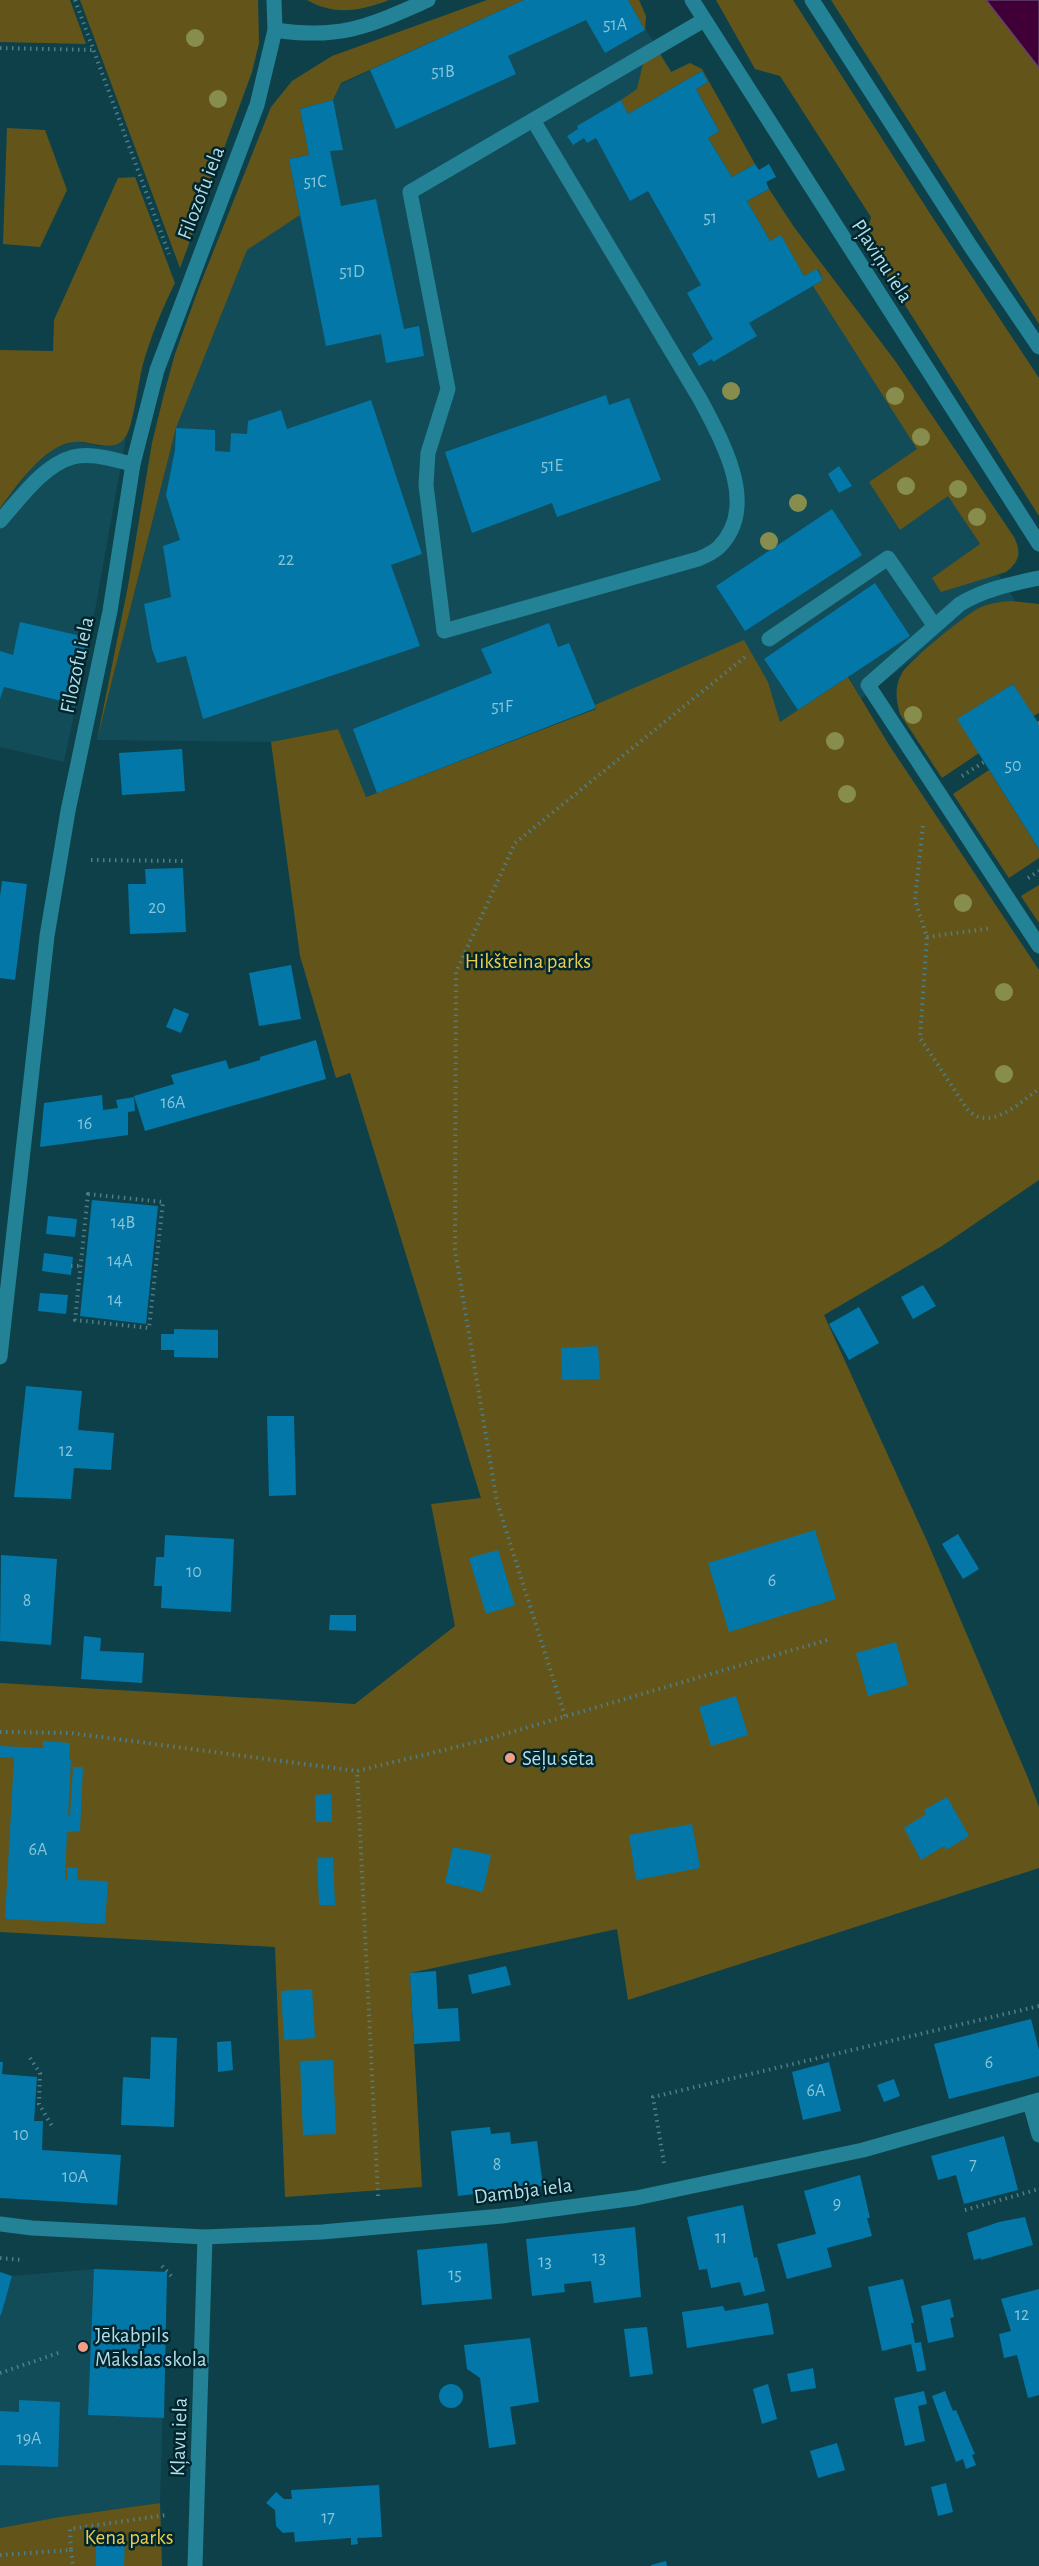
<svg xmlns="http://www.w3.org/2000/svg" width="1039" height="2566" font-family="'Alegreya Sans',sans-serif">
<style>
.built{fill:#124c58}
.green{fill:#635519}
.water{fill:#400037;stroke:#63426c;stroke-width:1.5}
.building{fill:#0377a7}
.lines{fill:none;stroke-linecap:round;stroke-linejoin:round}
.path{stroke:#4f7d88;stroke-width:4;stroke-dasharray:1.5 4.5;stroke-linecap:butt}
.minor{stroke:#238296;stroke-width:15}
.tree{fill:#878d4d}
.poi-dot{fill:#f49e87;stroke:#00252d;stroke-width:2}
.labels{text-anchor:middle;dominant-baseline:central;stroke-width:5;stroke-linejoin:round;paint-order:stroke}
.number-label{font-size:18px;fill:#88c4d8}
.street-label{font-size:21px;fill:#b4dde8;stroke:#00252d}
.park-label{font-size:21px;fill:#eacc50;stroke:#00252d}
.poi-label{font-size:21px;fill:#b4dde8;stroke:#00252d;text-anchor:start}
</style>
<rect width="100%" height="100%" fill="#0e404a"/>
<g class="built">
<polygon points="524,0 628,0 679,84 702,71 708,82 696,90 719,131 708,138 732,177 755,164 759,170 769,164 776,177 766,182 769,189 747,201 781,235 805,276 817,269 823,280 814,286 918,449 869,482 949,496 1016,602 979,608 861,699 849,677 780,722 768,682 596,708 365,797 338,729 271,742 97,740 176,428 247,250 300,215 289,159 308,155 300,109 333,100 341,84"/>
<polygon points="126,437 90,638 64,762 0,747 0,508 32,468 54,449 75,441 99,446 115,445"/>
<polygon points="94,2269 167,2272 160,2503 60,2517 0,2528 0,2272 12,2276"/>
</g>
<g class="green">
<polygon points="0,0 70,0 86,44 0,42"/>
<polygon points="80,0 258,0 259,43 252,72 180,268"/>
<path d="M307 0H389C361 11 335 16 307 0Z"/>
<polygon points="487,0 524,0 341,83 333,100 300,109 309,155 289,159 300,215 247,250 176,428 97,740 128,586 152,443 164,394 175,354 198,290 271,107 292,81 332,56"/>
<polygon points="628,0 639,0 646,16 645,30"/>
<polygon points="716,0 793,0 931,215 1039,378 1039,516 865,242 871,217 780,76 755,69"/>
<polygon points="831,0 986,0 1039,68 1039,324"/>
<polygon points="658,51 671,72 690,63 702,69 755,164 732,177 708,138 719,131 696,89 708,82 702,71 628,114 621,100 637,89 644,60"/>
<polygon points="7,128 45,130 67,190 40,247 3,244"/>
<path d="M135 177 175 283C162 309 151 336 143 364 139 379 133 426 126 436 115 455 91 440 74 442 44 445 17 486 0 508V350L53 351 54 320 118 178Z"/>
<path d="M769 189 794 227 896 362 1014 537C1022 553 1019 562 1006 572L941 592 932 578 980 544 948 496 900 530 869 482 917 449 813 286 823 280 818 269 804 276 781 236 770 241 747 201Z"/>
<path d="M1011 601 1039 604V713L1033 716 1013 684 958 719 979 753 942 778 900 714C896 700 894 687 902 673 910 660 964 616 979 608 989 603 1001 602 1011 601Z"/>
<polygon points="744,640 768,682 780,722 848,677 889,745 1039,970 1039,1180 942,1246 824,1315 927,1541 1028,1778 1039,1807 1039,1868 628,2000 617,1929 410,1973 422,2187 285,2197 275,1947 0,1932 0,1683 355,1704 455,1626 431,1504 481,1498 350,1073 336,1078 300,956 271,742 338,729 366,797 596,709 595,705"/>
<polygon points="989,770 1039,849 1039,858 1009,878 953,794"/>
<polygon points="1039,885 1039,923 1021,896"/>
<polygon points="160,2503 162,2566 0,2566 0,2528 60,2517"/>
</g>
<polygon class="water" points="986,0 1039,0 1039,68"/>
<g class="building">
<polygon points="524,0 628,0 645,30 605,53 586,20 508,56 516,74 396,129 370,70"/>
<polygon points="702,71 708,82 696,89 719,131 708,138 732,177 755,164 759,170 769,164 776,177 766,182 769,189 747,201 770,241 781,235 804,276 817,269 823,280 749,323 757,336 713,362 712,359 699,366 692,354 713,339 687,293 701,285 648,191 630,201 596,138 587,143 584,138 573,145 567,136 578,129 577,126 621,100 628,114"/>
<polygon points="333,100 343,150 330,151 341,206 376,199 404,329 419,326 424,356 386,363 381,334 326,346 289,159 309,155 300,109"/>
<polygon points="606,395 609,405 629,398 661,480 557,517 552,503 472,533 445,452"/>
<polygon points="371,400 422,554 391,565 420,646 203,719 186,656 157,663 152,649 144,604 171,597 163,546 180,540 166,495 175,450 176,428 215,430 215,451 230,452 231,433 247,434 248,421 281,410 287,429"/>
<polygon points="839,466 852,486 839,493 828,474"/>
<polygon points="832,509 862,555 745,631 716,586"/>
<polygon points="875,583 910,636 798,710 764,659"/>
<polygon points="20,622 90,638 74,704 4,687 0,699 0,651 13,655"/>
<polygon points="549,623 558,647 569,643 596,708 377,793 353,729 492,673 481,649"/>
<polygon points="1013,684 1039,724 1039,849 957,719"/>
<polygon points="182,749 185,791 122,795 119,753"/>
<polygon points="183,868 186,932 130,934 128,884 146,884 145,869"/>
<polygon points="2,881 27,884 15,980 0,978 0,896"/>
<polygon points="291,965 301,1019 259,1026 249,973"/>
<polygon points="174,1008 189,1014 181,1033 166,1027"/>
<polygon points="316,1040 326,1079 145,1131 134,1096 174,1084 171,1075 226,1060 229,1069 260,1060 260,1057"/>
<polygon points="102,1095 103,1110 118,1108 116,1100 134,1097 135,1111 128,1112 128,1135 40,1147 44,1103"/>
<polygon points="92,1200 158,1206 146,1324 80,1316"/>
<polygon points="48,1216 77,1219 75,1237 46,1234"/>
<polygon points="44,1253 73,1257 71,1275 42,1271"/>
<polygon points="923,1285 936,1306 913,1319 901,1297"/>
<polygon points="40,1293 68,1295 66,1314 38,1311"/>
<polygon points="859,1307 879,1343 849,1360 829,1324"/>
<polygon points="174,1329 218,1330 218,1358 174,1357 174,1350 161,1350 161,1334 174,1334"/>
<polygon points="598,1346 600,1379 562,1380 561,1348"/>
<polygon points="26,1386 82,1391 78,1430 114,1433 111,1470 74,1468 71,1499 14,1497"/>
<polygon points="267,1416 294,1416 296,1495 269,1496"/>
<polygon points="815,1530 836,1599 729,1632 708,1563"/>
<polygon points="958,1534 979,1569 963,1579 942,1544"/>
<polygon points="165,1535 234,1539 231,1612 161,1608 162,1586 154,1586 156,1557 164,1557"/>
<polygon points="498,1550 515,1605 486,1614 469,1558"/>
<polygon points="1,1555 57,1559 51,1645 0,1641"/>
<polygon points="330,1615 356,1615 356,1631 329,1630"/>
<polygon points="84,1636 101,1638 100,1651 144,1653 142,1683 81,1679"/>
<polygon points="896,1642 908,1685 868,1696 856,1653"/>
<polygon points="736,1696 748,1735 711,1746 699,1707"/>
<polygon points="43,1741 70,1743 69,1760 71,1760 68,1816 70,1816 73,1767 83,1767 80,1831 67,1832 65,1879 67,1879 67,1867 78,1868 77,1880 108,1881 105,1924 5,1919 14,1758 0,1757 0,1746 43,1748"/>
<polygon points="331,1794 332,1822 316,1822 315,1795"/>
<polygon points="947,1797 969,1836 946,1850 944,1846 921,1860 904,1828 926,1814 924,1810"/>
<polygon points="692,1824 700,1868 636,1880 629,1835"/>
<polygon points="453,1847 491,1855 483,1892 445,1883"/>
<polygon points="333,1857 335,1905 319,1905 317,1858"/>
<polygon points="506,1966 511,1985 472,1994 468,1975"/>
<polygon points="436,1971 438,2009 458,2008 460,2041 414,2044 410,1973"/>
<polygon points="312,1989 315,2038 284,2040 281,1991"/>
<polygon points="1031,2019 1039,2050 1039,2076 949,2099 934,2044"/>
<polygon points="151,2037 177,2038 174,2127 121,2125 123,2077 150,2079"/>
<polygon points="231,2041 233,2070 218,2072 217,2042"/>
<polygon points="333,2060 336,2134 303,2135 300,2061"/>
<polygon points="0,2062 3,2062 2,2074 37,2077 34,2121 43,2121 42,2150 121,2155 117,2205 0,2198"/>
<polygon points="829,2062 841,2111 803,2120 792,2072"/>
<polygon points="894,2079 900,2096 884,2102 877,2085"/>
<polygon points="490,2127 491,2134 510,2132 511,2144 537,2141 543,2186 458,2196 451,2131"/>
<polygon points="1004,2136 1018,2190 964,2204 956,2175 938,2180 931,2156"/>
<polygon points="860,2175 870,2218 867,2218 872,2236 827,2248 832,2267 787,2279 777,2244 816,2234 804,2191"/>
<polygon points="743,2205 754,2258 757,2257 765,2291 744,2296 740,2282 711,2288 707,2269 699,2270 687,2217"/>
<polygon points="1025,2217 1033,2245 981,2260 981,2258 974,2260 967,2233 999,2222"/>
<polygon points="635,2227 641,2297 594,2303 591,2281 564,2284 565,2292 532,2296 526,2239"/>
<polygon points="487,2243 492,2299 422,2305 417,2250"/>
<polygon points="94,2269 167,2272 164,2418 88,2415"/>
<polygon points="0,2272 12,2276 1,2315 0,2315"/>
<polygon points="903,2279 914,2323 911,2323 915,2343 921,2342 926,2370 917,2372 911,2344 882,2351 868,2287"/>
<polygon points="1039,2289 1039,2395 1028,2398 1017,2355 1004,2358 999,2334 1011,2331 1001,2299"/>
<polygon points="950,2299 954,2317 950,2318 954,2337 928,2343 921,2306"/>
<polygon points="768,2303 774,2334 687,2348 682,2312 723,2306 725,2311"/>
<polygon points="647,2327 653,2374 630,2377 624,2329"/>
<polygon points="530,2338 539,2402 510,2407 516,2444 489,2448 480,2378 467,2369 464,2345"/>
<polygon points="813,2368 816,2388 791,2392 787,2374"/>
<polygon points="768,2384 777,2419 762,2424 753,2389"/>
<circle cx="451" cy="2396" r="12"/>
<polygon points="924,2391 927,2404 918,2406 925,2441 905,2446 894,2398"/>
<polygon points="945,2391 953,2411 956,2410 975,2454 972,2455 976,2465 966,2469 963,2459 956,2462 932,2396"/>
<polygon points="19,2400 60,2402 58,2467 0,2465 0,2411 19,2412"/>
<polygon points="837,2443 845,2470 818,2478 810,2451"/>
<polygon points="946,2483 953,2512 938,2516 931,2487"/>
<polygon points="379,2485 382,2537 357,2538 358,2544 351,2545 351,2538 295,2542 294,2532 283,2533 276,2526 275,2510 266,2503 276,2492 284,2499 292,2499 291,2490"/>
<polygon points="93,2538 98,2542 125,2542 124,2566 96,2566 96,2543"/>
<polygon points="666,2561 667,2566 651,2566 651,2565"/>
</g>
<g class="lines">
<g class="path">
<polyline points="75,0 169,254"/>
<polyline points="0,48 94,50"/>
<polyline points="1038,723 1039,723"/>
<polyline points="962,776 984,762"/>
<path d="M923 826 915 900 927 937 920 1038 967 1109C970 1112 975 1116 979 1117 1000 1123 1023 1100 1039 1089"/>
<polyline points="91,860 186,861"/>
<polyline points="1028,878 1039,871"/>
<polyline points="927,937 992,928"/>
<polygon points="88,1194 163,1202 149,1328 75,1320"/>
<polyline points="71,1266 80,1266"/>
<polyline points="565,1716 497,1502 455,1250 456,972 515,843 745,657"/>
<polyline points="0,1732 71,1733 357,1771"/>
<polyline points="30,2058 40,2073 39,2104 52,2126"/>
<polyline points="664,2163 653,2097 1039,2006"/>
<polyline points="378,2196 357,1771 481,1741 827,1640"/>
<polyline points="965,2210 1039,2189"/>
<polyline points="0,2258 23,2260"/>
<polyline points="162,2266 173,2278"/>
<polyline points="0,2373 61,2352"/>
<polyline points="71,2550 73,2566"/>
<polyline points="0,2555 71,2550 70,2529 166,2515"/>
</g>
<g class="minor">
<polyline points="692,0 1039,544"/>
<polyline points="812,0 971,247 1039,347"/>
<path d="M275 30C341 40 369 26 428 0"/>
<path d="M533 120 700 399C722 441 760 506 719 547 713 553 705 556 698 559L444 631 426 485 428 453 448 389 410 192 704 20"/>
<path d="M0 521C19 500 43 465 73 457 91 452 114 460 133 464"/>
<path d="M1039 578C1011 584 985 589 960 604L868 685 1039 946"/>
<polyline points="769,639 888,558 934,625"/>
<polyline points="0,1357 47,936 68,811 110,611 133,464 157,370 257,105 275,30 274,0"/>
<polyline points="1030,2103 1039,2135"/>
<polyline points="0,2224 32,2228 205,2237 322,2232 502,2216 636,2198 863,2150 1039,2100"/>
<polyline points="195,2566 205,2237"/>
</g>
</g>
<g class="tree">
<circle cx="195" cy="38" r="9"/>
<circle cx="218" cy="99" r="9"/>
<circle cx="731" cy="391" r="9"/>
<circle cx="895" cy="396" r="9"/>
<circle cx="921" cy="437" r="9"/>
<circle cx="906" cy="486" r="9"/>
<circle cx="958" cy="489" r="9"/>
<circle cx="798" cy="503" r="9"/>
<circle cx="977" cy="517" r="9"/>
<circle cx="769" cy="541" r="9"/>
<circle cx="913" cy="715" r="9"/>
<circle cx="835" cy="741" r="9"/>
<circle cx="847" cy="794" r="9"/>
<circle cx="963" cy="903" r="9"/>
<circle cx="1004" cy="992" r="9"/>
<circle cx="1004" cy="1074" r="9"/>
</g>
<g class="poi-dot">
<circle cx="510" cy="1758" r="6"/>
<circle cx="83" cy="2347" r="6"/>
</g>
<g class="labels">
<g class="number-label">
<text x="615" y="25">51A</text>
<text x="443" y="72">51B</text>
<text x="315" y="182">51C</text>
<text x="710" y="218">51</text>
<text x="352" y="272">51D</text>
<text x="552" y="466">51E</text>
<text x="286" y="560">22</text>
<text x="502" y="707">51F</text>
<text x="1013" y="766">50</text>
<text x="157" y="908">20</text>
<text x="173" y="1103">16A</text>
<text x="85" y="1124">16</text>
<text x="123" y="1223">14B</text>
<text x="120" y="1261">14A</text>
<text x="115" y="1300">14</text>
<text x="66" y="1451">12</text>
<text x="194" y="1572">10</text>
<text x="772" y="1581">6</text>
<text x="27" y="1601">8</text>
<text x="38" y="1850">6A</text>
<text x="989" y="2063">6</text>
<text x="816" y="2091">6A</text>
<text x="21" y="2135">10</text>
<text x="497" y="2165">8</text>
<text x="973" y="2165">7</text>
<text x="75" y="2177">10A</text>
<text x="837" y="2204">9</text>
<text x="721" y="2238">11</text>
<text x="599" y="2258">13</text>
<text x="545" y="2262">13</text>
<text x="455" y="2275">15</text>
<text x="1022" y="2315">12</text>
<text x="29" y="2439">19A</text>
<text x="328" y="2518">17</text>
</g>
<g class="street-label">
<text transform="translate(201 193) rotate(-69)">Filozofu iela</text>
<text transform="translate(882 261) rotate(57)">Pļaviņu iela</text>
<text transform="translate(77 665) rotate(-78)">Filozofu iela</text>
<text transform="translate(523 2191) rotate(-7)">Dambja iela</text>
<text transform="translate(179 2437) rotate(-88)">Kļavu iela</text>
</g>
<g class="park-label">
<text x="528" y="961">Hikšteina parks</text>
<text x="129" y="2537">Kena parks</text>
</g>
<g class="poi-label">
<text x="522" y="1758">Sēļu sēta</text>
<text x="95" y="2335">Jēkabpils<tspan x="95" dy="24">Mākslas skola</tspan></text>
</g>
</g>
</svg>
